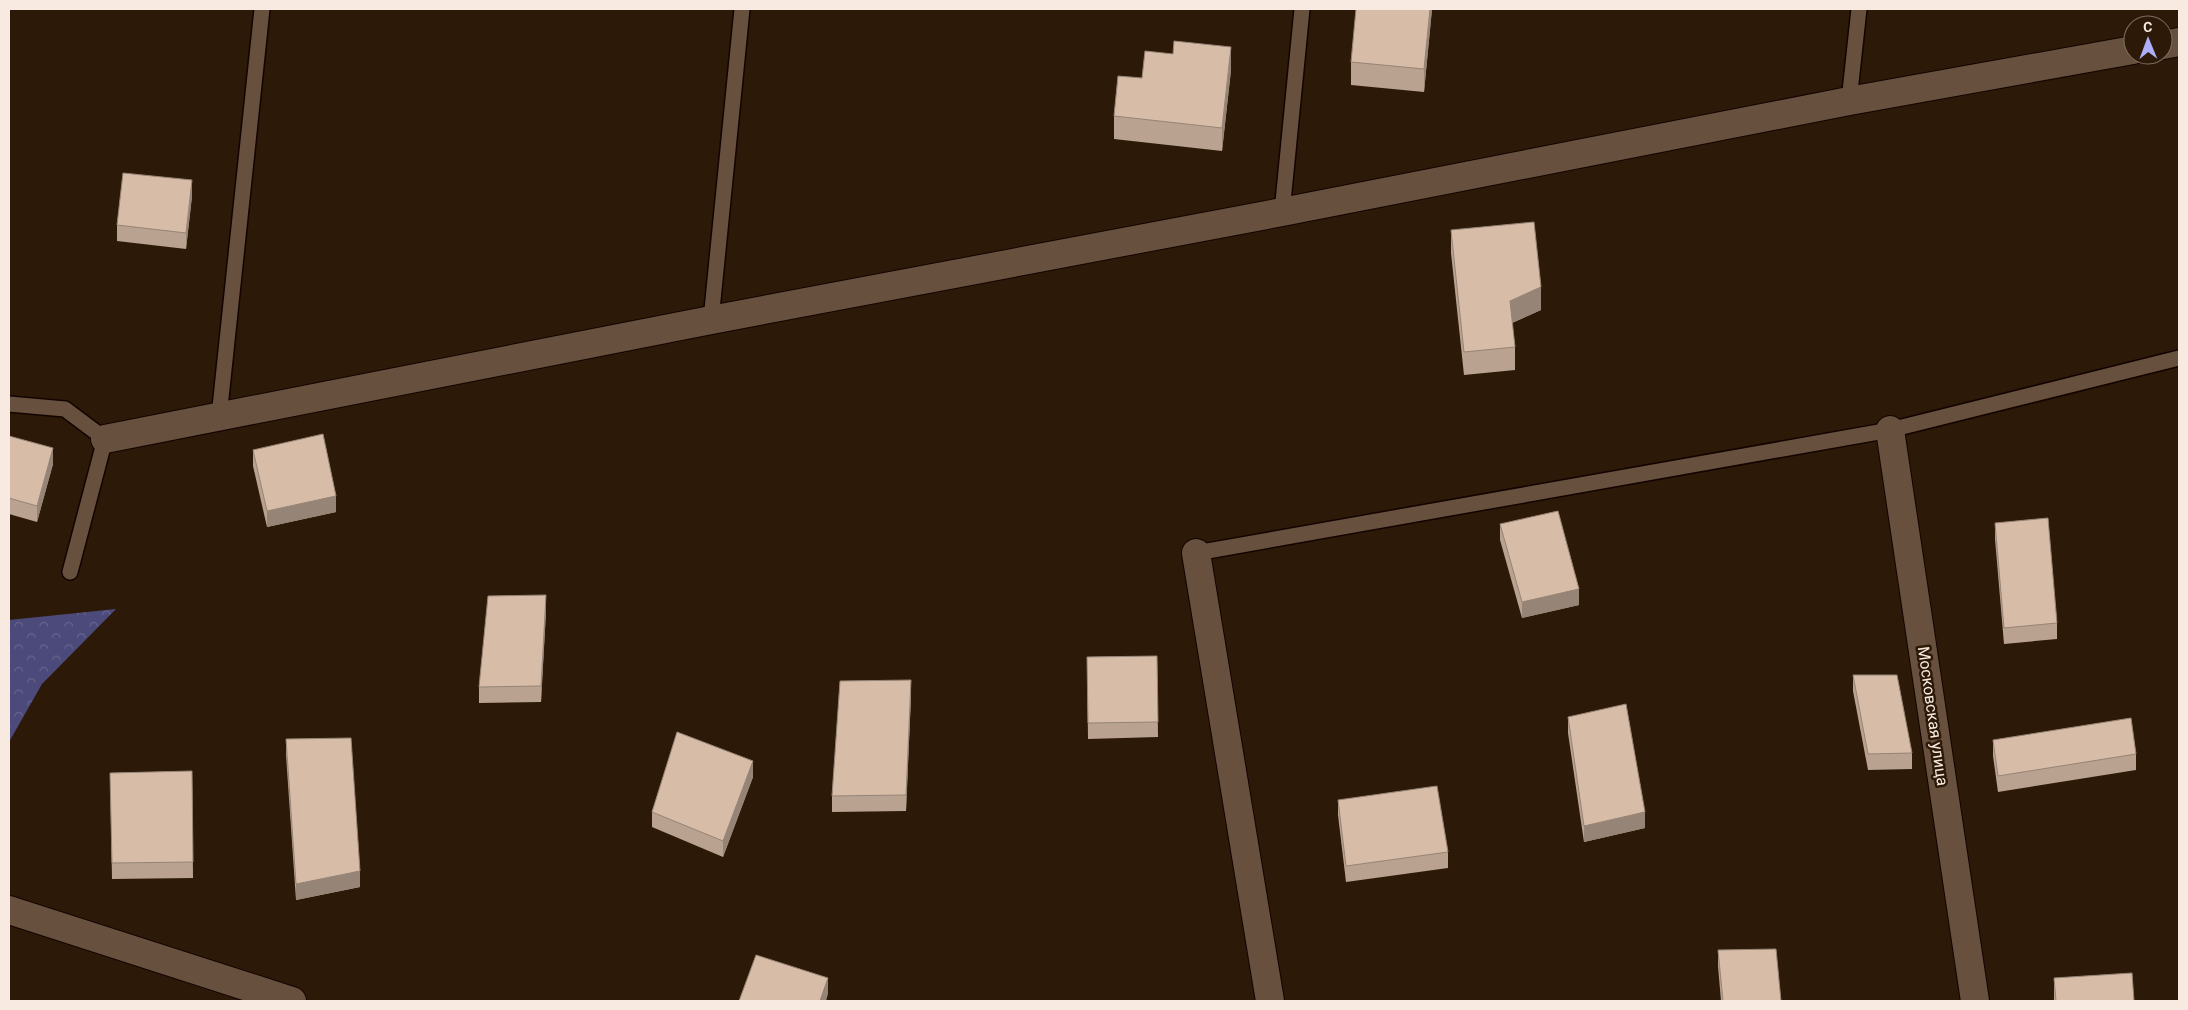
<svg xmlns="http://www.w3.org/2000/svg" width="2188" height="1010" font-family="Roboto,sans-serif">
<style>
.forest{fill:url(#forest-crowns)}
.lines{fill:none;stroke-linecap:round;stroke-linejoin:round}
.lane-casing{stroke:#130400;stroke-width:18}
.street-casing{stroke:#130400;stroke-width:30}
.lane{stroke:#67503e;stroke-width:15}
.street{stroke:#67503e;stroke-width:28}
.wall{fill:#b9a290}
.shaded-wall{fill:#968476}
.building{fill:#d7bca8;stroke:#968476}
.labels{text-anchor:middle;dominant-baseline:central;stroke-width:5;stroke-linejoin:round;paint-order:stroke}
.street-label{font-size:16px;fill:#f8eae0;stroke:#2c1908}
</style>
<defs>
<pattern id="forest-crowns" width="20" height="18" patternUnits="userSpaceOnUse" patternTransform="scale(1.25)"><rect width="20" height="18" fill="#4c4a7b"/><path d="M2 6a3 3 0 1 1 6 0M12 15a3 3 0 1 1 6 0" fill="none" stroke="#67648d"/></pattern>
</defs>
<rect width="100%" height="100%" fill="#2c1908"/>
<polygon class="forest" points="116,609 42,684 9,742 9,620"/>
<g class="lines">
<g class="lane-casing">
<g id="lane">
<polyline points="1849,101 1859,9"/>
<polyline points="1282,212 1302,9"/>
<polyline points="711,320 742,9"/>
<polyline points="9,404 65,409 105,439 70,572"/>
<polyline points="219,417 262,9"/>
<polyline points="1196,553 1890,430 2179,358"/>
</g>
</g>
<g class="street-casing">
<g id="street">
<polyline points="2163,45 2179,42"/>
<polyline points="1890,430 1975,1001"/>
<polyline points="105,439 711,320 1282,212 1849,101 2133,50"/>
<polyline points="1196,553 1270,1001"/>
<polyline points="9,910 292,1001"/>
</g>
</g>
<use href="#lane" class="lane"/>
<use href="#street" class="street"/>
</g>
<g class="wall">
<polygon points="1432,9 1424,92 1351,85 1351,62"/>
<polygon points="1231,70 1222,151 1114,139 1114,116 1142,78"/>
<polygon points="192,196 186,249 117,241 117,225"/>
<polygon points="1451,230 1541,310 1512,323 1515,347 1515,370 1464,375 1451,253"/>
<polygon points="9,436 53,464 37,522 9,514"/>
<polygon points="253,450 336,512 267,527 253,466"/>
<polygon points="1995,523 2057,623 2057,639 2004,644 1995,539"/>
<polygon points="1500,524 1579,605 1522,618 1500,540"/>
<polygon points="546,611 541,702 479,703 479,687"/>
<polygon points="1157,656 1158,737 1088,739 1087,657"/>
<polygon points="1853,675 1912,753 1912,769 1868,770 1853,691"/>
<polygon points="911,696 906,811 832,812 832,796"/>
<polygon points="1568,717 1645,828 1584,842 1568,733"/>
<polygon points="286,739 360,887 296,900 286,755"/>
<polygon points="1993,740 2136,754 2136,770 1998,792 1993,756"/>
<polygon points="192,771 193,878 112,879 110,773"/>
<polygon points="753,777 723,857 652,827 652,812"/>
<polygon points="1338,800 1448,852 1448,868 1346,882 1338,815"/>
<polygon points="1718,950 1781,1001 1721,1001 1718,966"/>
<polygon points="2054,978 2134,1001 2054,1001"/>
</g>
<g class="shaded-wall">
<polygon points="1430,9 1432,9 1424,92 1424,69"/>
<polygon points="1231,47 1231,70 1222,151 1222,128"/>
<polygon points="192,180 192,196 186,249 186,233"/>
<polygon points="1541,287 1541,310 1510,324 1510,301"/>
<polygon points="53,448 53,464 37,522 37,506"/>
<polygon points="336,496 336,512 267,527 267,511"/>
<polygon points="1579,589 1579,605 1522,618 1522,602"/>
<polygon points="546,595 546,611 541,702 541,686"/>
<polygon points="911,680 911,696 906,811 906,795"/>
<polygon points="753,761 753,777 723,857 723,841"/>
<polygon points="1645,812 1645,828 1584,842 1584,826"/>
<polygon points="360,871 360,887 296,900 296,884"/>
<polygon points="828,978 828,994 826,1001 820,1001"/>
</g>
<g class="building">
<polygon points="1356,9 1430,9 1424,69 1351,62"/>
<polygon points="1174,41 1231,47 1222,128 1114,116 1118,76 1142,78 1145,51 1173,54"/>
<polygon points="123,173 192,180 186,233 117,225"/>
<polygon points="1534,222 1541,287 1510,301 1515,347 1464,352 1451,230"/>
<polygon points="323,434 336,496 267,511 253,450"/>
<polygon points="9,436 53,448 37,506 9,498"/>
<polygon points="1558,511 1579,589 1522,602 1500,524"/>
<polygon points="2048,518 2057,623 2004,628 1995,523"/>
<polygon points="546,595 541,686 479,687 488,596"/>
<polygon points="1157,656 1158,722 1088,723 1087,657"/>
<polygon points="1853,675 1897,675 1912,753 1868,754"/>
<polygon points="911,680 906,795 832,796 840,681"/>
<polygon points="1626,704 1645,812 1584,826 1568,717"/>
<polygon points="2131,718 2136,754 1998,776 1993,740"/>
<polygon points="677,732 753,761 723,841 652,812"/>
<polygon points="351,738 360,871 296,884 286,739"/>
<polygon points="192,771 193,862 112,863 110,773"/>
<polygon points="1437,786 1448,852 1346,866 1338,800"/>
<polygon points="1776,949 1781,1001 1723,1001 1718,950"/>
<polygon points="756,955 828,978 820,1001 739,1001"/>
<polygon points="2132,973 2134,1001 2056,1001 2054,978"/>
</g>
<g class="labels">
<g class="street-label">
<text transform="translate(1933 716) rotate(82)">Московская улица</text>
</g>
</g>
<rect width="2188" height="1010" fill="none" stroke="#f8eae0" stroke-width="20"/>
<g transform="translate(2148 40) rotate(359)"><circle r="24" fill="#2c1908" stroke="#7e6d5e"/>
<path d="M0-4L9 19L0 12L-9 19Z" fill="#afaefa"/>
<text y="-8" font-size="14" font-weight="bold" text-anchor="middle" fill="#f8eae0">С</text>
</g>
</svg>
